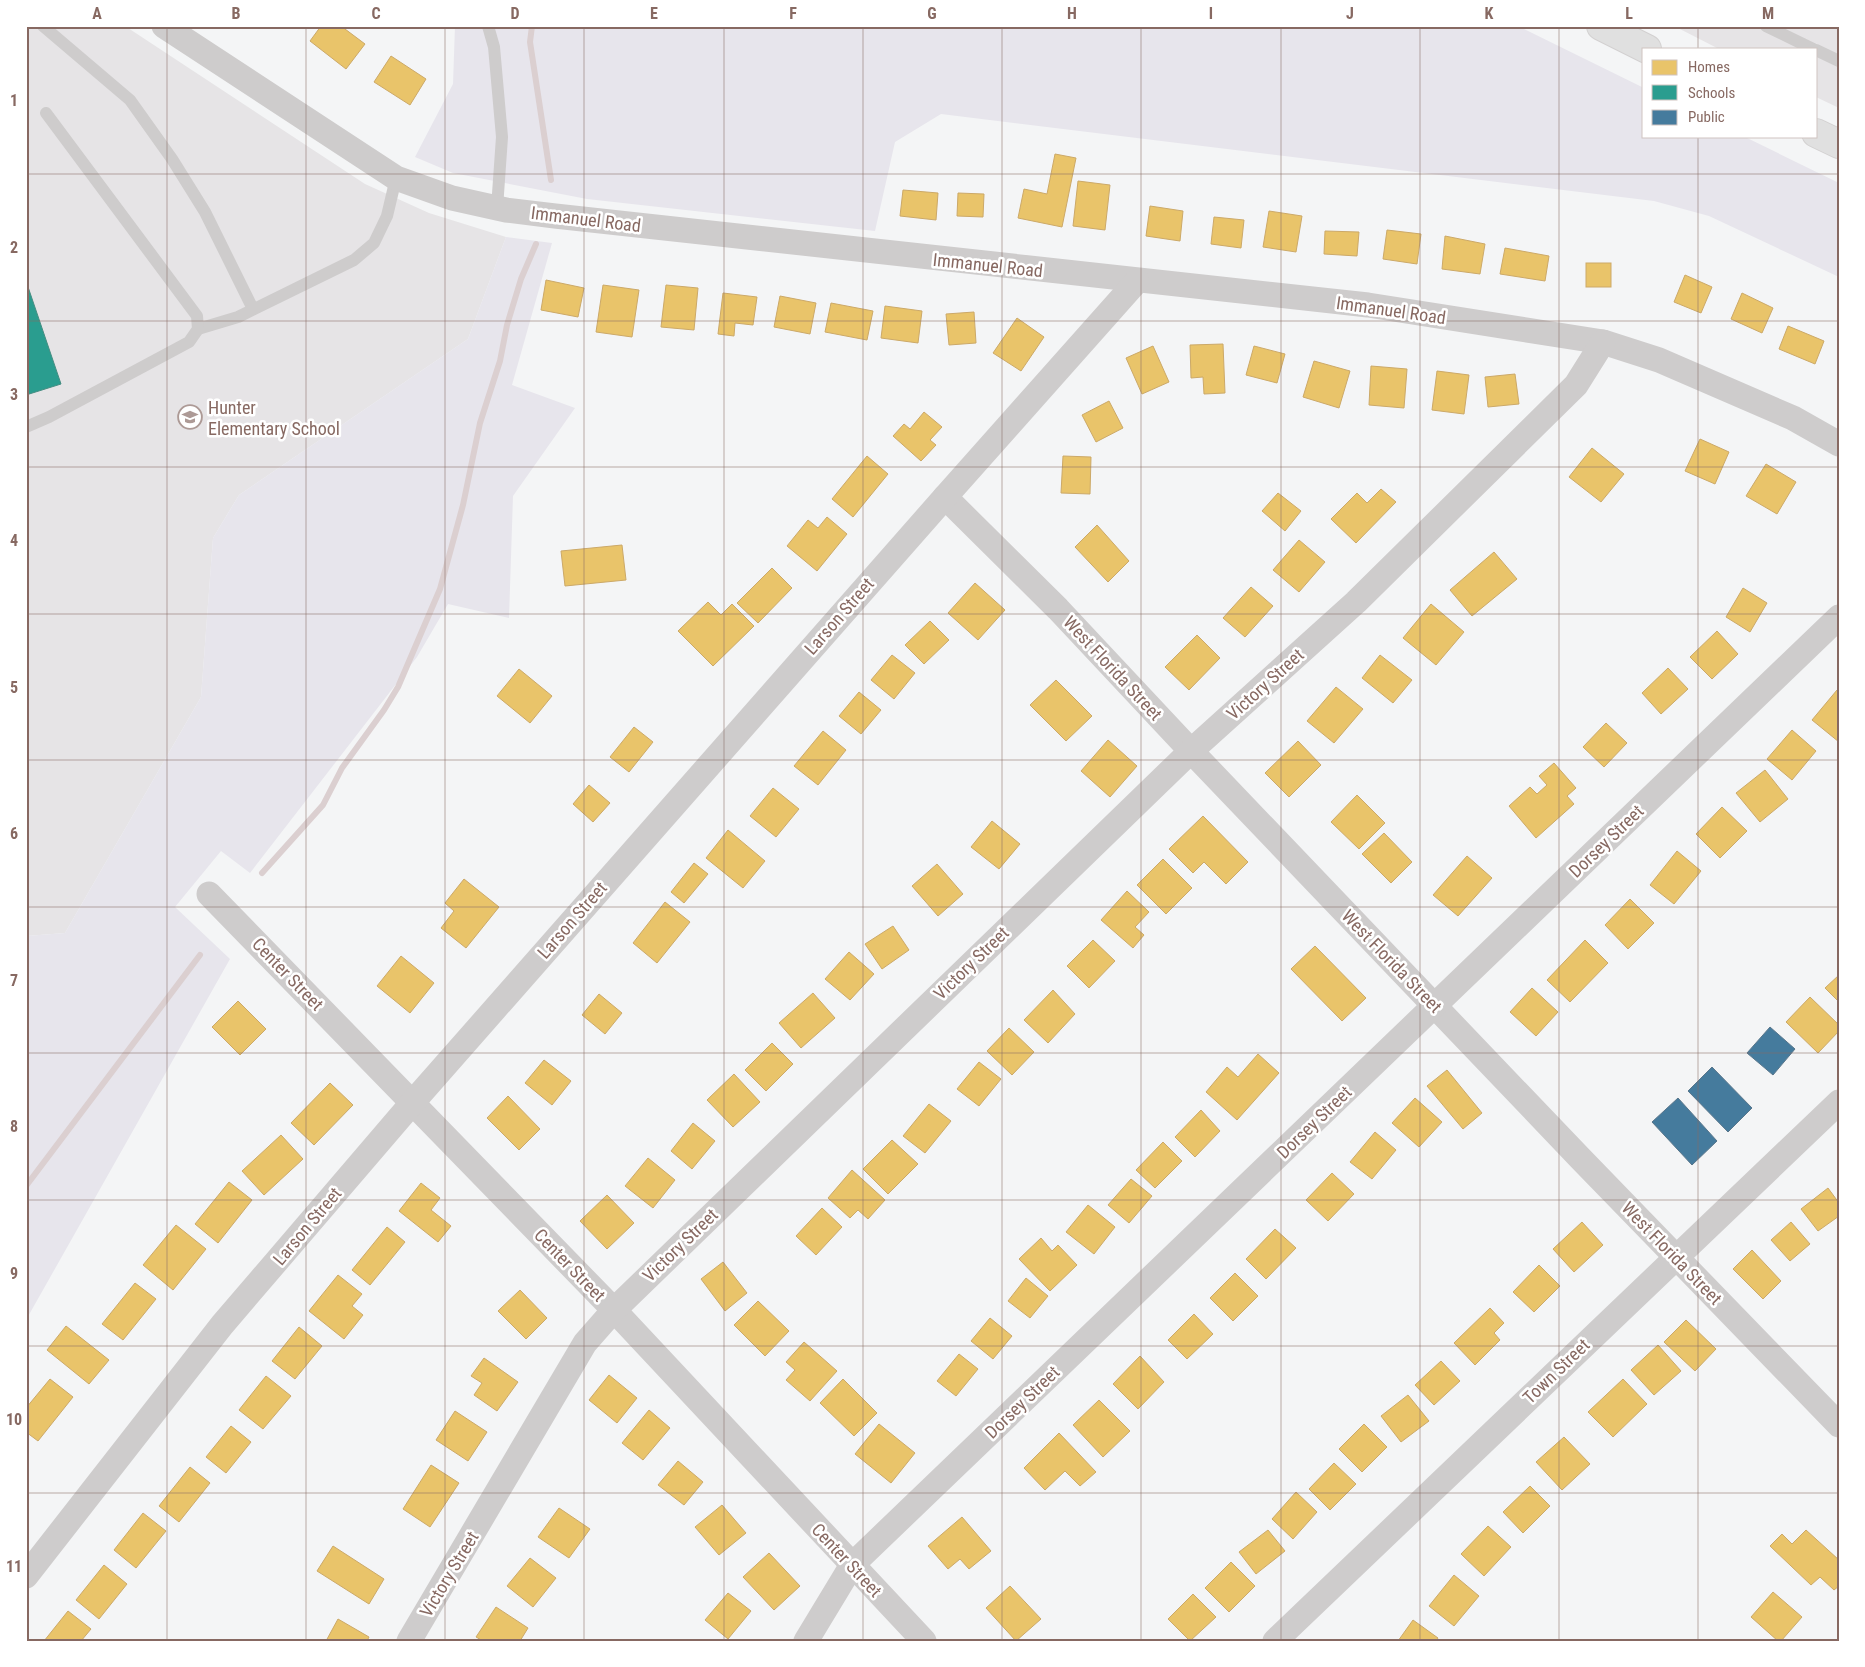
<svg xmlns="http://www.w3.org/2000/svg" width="1865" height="1667" font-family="'Roboto Condensed',sans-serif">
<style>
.built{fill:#e6e4e6}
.green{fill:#e7e5ec}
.homes{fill:#e9c46a;stroke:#cca968}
.schools{fill:#2a9d8f;stroke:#468d82}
.public{fill:#457b9d;stroke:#59768b}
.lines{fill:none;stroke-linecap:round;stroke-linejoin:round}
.stream{stroke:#dbcfd0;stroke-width:6}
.secondary-casing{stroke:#d3d1d1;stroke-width:30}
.lane{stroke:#cecccc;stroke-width:12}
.street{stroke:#cecccc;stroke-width:25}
.secondary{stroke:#e0e0e0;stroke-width:28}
.grid{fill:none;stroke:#876962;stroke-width:1;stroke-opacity:0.55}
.labels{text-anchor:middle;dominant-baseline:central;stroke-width:5;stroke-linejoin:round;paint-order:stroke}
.street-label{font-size:18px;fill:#876962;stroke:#fff}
.poi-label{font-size:18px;fill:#876962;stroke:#fff;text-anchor:start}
.neatline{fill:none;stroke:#876962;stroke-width:2}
.grid-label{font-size:16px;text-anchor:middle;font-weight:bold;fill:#876962}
</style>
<rect width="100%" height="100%" fill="#f4f5f6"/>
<g class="built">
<polygon points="26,26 125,26 365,184 429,213 506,237 468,339 239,495 213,538 201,697 65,933 26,936"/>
<polygon points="1674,26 1839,26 1839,108 1816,97 1816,49 1719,49"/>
</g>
<g class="green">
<polygon points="455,26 1518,26 1644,88 1644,136 1743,136 1839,183 1839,277 1709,216 1654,201 941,114 895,142 875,231 587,199 453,173 415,157 453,84"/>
<polygon points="506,237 552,243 512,385 575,408 513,496 509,618 448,604 417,657 250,873 221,851 175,907 230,959 26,1320 26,936 65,933 201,697 213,538 239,495 468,339"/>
</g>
<g class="homes">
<polygon points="321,26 341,26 365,44 346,69 310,41"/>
<polygon points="391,56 426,79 410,105 374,82"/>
<polygon points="1055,154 1076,158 1062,227 1018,218 1024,189 1047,194"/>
<polygon points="1078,181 1110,185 1105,230 1073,226"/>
<polygon points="903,190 938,193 936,220 900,216"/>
<polygon points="958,193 984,194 983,217 957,216"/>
<polygon points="1150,206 1183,211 1180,241 1146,236"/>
<polygon points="1269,211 1302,216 1296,252 1263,247"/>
<polygon points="1214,217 1244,220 1241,248 1211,244"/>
<polygon points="1387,230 1421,234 1417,264 1383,259"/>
<polygon points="1325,231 1359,232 1357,256 1324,254"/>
<polygon points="1445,236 1485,244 1480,274 1442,269"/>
<polygon points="1505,248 1549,256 1545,281 1500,274"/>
<rect x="1586" y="263" width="25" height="24"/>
<polygon points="1685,275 1712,287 1701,313 1674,302"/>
<polygon points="546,280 584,288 578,317 541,310"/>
<polygon points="603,285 639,290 632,337 596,332"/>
<polygon points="666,285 698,288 694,330 661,327"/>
<polygon points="723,293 757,297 753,325 735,323 734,336 718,334"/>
<polygon points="1742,293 1773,308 1762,333 1731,319"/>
<polygon points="780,296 816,303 810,334 774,327"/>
<polygon points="831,303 873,311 867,340 825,332"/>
<polygon points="885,306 922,311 918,343 881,338"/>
<polygon points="974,312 976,343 949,345 946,314"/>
<polygon points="1017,318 1044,337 1021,371 993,353"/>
<polygon points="1788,326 1824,341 1815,364 1779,349"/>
<polygon points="1223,344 1225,393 1204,394 1203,377 1191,378 1190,345"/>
<polygon points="1153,346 1169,382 1142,394 1126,358"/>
<polygon points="1254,346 1285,354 1277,383 1246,375"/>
<polygon points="1314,361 1350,371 1339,408 1303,397"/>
<polygon points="1371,366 1407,369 1404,408 1369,405"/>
<polygon points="1437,371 1469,375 1464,414 1432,410"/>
<polygon points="1515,374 1519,404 1488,407 1485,377"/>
<polygon points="1109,401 1123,428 1096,442 1082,415"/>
<polygon points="924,412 942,427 930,440 936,445 921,461 893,436 904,424 910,429"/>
<polygon points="1700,439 1729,452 1715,484 1685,471"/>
<polygon points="1592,448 1624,474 1601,502 1569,477"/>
<polygon points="867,456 888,474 853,517 832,499"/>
<polygon points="1063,456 1091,457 1090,494 1061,493"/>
<polygon points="1766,464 1796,482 1777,514 1746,496"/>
<polygon points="1381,489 1396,502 1356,543 1331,519 1357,493 1367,503"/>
<polygon points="1278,493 1301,511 1285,531 1262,511"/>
<polygon points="827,517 847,534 817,571 787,546 808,520 818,528"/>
<polygon points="1097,525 1129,561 1108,582 1075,547"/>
<polygon points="1299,540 1325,562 1299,592 1273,570"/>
<polygon points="622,545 626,580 565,586 561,551"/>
<polygon points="1494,552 1517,579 1472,616 1450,590"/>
<polygon points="772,568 792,588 758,623 737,603"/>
<polygon points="975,583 1005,610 978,640 948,613"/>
<polygon points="1251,587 1273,606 1245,637 1223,618"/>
<polygon points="1743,588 1767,603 1750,632 1726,617"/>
<polygon points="708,602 721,615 732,604 754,626 713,666 678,631"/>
<polygon points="1431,604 1464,632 1436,665 1403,638"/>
<polygon points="930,621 949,640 924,664 905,645"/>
<polygon points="1717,631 1738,654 1712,679 1690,657"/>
<polygon points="1197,635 1220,658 1189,690 1165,667"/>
<polygon points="892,655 915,673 894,699 871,680"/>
<polygon points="1380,655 1412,680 1393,703 1362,678"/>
<polygon points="1668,668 1688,689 1661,714 1642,693"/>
<polygon points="519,669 552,696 530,723 497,696"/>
<polygon points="1056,680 1092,716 1066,741 1030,705"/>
<polygon points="1336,687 1363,709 1334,743 1307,721"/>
<polygon points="1837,690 1839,692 1839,742 1812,720"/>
<polygon points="859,692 881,710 861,734 839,716"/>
<polygon points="1606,723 1627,743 1604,767 1583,747"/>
<polygon points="634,727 653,742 629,772 610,757"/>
<polygon points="1792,730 1816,751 1792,780 1767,759"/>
<polygon points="823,731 846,750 818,785 794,766"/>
<polygon points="1108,740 1137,766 1110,797 1081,771"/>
<polygon points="1298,741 1321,765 1289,797 1265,773"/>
<polygon points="1554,763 1576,788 1567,796 1574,804 1536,838 1509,806 1530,787 1537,794 1547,785 1539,776"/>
<polygon points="1765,770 1788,799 1760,822 1736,793"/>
<polygon points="589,785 610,803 593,822 573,804"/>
<polygon points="773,788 799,809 776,837 750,816"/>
<polygon points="1357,795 1385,823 1359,849 1331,822"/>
<polygon points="1722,807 1747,831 1720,858 1696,834"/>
<polygon points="1203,816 1248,862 1226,884 1204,862 1193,873 1169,849"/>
<polygon points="992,821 1020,844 999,869 971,847"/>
<polygon points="728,830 765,861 743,888 706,858"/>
<polygon points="1384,833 1412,862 1391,883 1362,854"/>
<polygon points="1677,851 1701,871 1674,904 1650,885"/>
<polygon points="1467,856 1492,878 1458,916 1433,895"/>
<polygon points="1163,859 1192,888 1166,914 1137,885"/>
<polygon points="694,863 708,874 684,903 671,892"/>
<polygon points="937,864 963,894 938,916 912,886"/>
<polygon points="464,879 499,907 466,948 441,928 454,911 445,903"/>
<polygon points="1127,891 1149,912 1135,927 1144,935 1133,948 1101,920"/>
<polygon points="1630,899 1654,923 1628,949 1605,925"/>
<polygon points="665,902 690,922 657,963 633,943"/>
<polygon points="893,926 909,950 882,969 865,944"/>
<polygon points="1093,940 1115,961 1089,988 1067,966"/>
<polygon points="1585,940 1608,963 1570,1002 1547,980"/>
<polygon points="1315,946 1366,998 1342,1021 1291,969"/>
<polygon points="849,952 874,974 850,1000 825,979"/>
<polygon points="401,956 434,983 410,1013 377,986"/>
<polygon points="1839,975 1839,1002 1825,988"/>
<polygon points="1532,988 1558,1012 1536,1036 1510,1012"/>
<polygon points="1053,990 1075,1014 1048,1043 1024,1020"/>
<polygon points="813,993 835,1018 801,1048 779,1023"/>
<polygon points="599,994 622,1013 605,1034 582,1015"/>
<polygon points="1810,997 1839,1025 1839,1031 1818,1053 1786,1022"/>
<polygon points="238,1001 266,1029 240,1055 212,1027"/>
<polygon points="1009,1028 1034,1052 1012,1075 987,1051"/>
<polygon points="772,1043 793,1064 766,1091 745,1070"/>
<polygon points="1258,1054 1279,1073 1237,1120 1206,1092 1227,1067 1238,1077"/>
<polygon points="544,1060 571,1081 552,1105 525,1083"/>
<polygon points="979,1062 1001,1079 979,1106 957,1089"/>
<polygon points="1447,1070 1482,1113 1463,1129 1427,1086"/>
<polygon points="734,1074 760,1102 733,1127 707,1100"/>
<polygon points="330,1083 353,1105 314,1145 291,1123"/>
<polygon points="508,1096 540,1129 519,1150 487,1118"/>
<polygon points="1415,1098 1442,1122 1419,1147 1392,1123"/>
<polygon points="929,1104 951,1121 925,1153 903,1136"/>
<polygon points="1201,1110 1220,1131 1195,1157 1175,1137"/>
<polygon points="693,1123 715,1141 692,1169 671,1151"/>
<polygon points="1375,1132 1396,1150 1372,1179 1350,1162"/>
<polygon points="281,1135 303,1159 264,1195 242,1171"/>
<polygon points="892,1140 918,1164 888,1194 863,1169"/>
<polygon points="1163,1142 1182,1161 1155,1188 1136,1170"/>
<polygon points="648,1158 675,1180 653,1208 625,1186"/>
<polygon points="852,1170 885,1200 868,1219 858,1210 850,1218 828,1198"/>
<polygon points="1332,1173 1354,1194 1328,1221 1306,1200"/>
<polygon points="1131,1179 1152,1196 1129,1223 1108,1205"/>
<polygon points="229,1182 252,1200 218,1243 195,1224"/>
<polygon points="421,1183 440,1198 431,1210 451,1226 438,1242 399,1211"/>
<polygon points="1828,1188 1839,1203 1839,1216 1818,1231 1801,1209"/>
<polygon points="607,1195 634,1223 607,1249 580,1221"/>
<polygon points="1088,1205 1115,1227 1094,1254 1066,1232"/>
<polygon points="822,1208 842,1227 816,1255 796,1236"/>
<polygon points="1582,1222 1603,1245 1574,1272 1553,1249"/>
<polygon points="1791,1222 1810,1244 1790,1261 1771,1240"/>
<polygon points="176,1225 206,1249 173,1290 143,1265"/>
<polygon points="387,1227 405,1242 370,1285 352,1270"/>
<polygon points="1275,1229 1296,1248 1266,1279 1246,1259"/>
<polygon points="1041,1238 1052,1251 1058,1245 1077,1265 1050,1291 1019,1259"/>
<polygon points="1752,1250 1781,1281 1763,1299 1733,1269"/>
<polygon points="723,1262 747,1293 725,1311 701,1279"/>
<polygon points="1539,1265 1560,1286 1534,1312 1513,1292"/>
<polygon points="1235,1273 1258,1296 1233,1321 1210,1298"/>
<polygon points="338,1275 362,1294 352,1306 363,1315 344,1339 309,1311"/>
<polygon points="1026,1278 1048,1296 1030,1318 1008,1301"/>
<polygon points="135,1283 156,1299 123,1340 102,1324"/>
<polygon points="520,1290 547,1318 526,1339 498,1311"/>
<polygon points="758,1301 789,1331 765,1356 734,1325"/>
<polygon points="1490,1308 1504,1323 1494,1333 1500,1340 1475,1365 1454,1343"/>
<polygon points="1194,1314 1213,1334 1187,1359 1168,1340"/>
<polygon points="990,1318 1012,1336 993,1359 971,1341"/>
<polygon points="1686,1320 1716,1349 1695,1371 1664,1342"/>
<polygon points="66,1326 109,1360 89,1384 47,1350"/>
<polygon points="299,1327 322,1346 295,1379 272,1361"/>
<polygon points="804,1342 837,1371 810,1401 786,1380 795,1370 786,1362"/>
<polygon points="1658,1345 1681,1371 1654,1395 1631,1370"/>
<polygon points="959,1354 978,1369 956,1396 937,1381"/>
<polygon points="1140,1356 1164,1382 1138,1409 1113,1384"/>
<polygon points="484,1358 518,1382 497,1411 474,1395 482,1383 471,1376"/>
<polygon points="1441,1361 1460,1381 1434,1405 1415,1385"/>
<polygon points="609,1375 637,1398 617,1423 589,1400"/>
<polygon points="266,1376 291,1396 263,1429 239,1410"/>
<polygon points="50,1379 73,1397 38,1441 26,1432 26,1408"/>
<polygon points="843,1379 877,1413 854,1436 820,1403"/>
<polygon points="1623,1379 1647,1404 1613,1437 1588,1412"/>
<polygon points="1408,1395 1429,1421 1401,1442 1381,1416"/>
<polygon points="1099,1400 1130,1431 1103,1457 1073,1425"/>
<polygon points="649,1410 670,1428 643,1460 622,1443"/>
<polygon points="455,1411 487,1432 468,1461 436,1440"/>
<polygon points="879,1424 915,1453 891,1483 855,1454"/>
<polygon points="1364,1424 1387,1447 1362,1472 1339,1449"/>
<polygon points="231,1426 251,1442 226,1473 206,1457"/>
<polygon points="1059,1433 1096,1472 1080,1486 1065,1471 1045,1490 1024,1468"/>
<polygon points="1564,1437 1590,1464 1562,1490 1536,1462"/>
<polygon points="678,1461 703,1482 684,1505 658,1485"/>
<polygon points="1334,1463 1356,1484 1330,1510 1309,1489"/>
<polygon points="431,1465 459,1483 430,1527 403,1509"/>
<polygon points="190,1467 210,1483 179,1522 159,1506"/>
<polygon points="1530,1486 1550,1506 1523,1533 1503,1512"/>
<polygon points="1296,1492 1317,1512 1293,1539 1272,1519"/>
<polygon points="722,1505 746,1533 719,1555 695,1527"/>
<polygon points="559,1508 590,1529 569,1558 538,1537"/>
<polygon points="143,1513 166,1531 136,1568 114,1550"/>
<polygon points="962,1517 991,1551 969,1569 960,1559 948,1569 928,1546"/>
<polygon points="1488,1526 1511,1547 1484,1576 1461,1554"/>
<polygon points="1268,1530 1285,1551 1256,1574 1239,1552"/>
<polygon points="1806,1530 1839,1560 1839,1586 1834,1590 1820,1577 1811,1585 1770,1546 1782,1534 1792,1544"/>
<polygon points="333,1546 384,1579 369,1604 317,1571"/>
<polygon points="769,1553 800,1586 774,1610 743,1577"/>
<polygon points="530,1558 556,1578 533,1607 507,1586"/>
<polygon points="1231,1562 1255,1586 1229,1612 1205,1588"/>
<polygon points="104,1565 127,1584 99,1619 76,1600"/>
<polygon points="1454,1575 1479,1596 1454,1626 1429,1606"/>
<polygon points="1010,1586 1041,1619 1016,1641 986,1608"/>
<polygon points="1773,1592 1802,1617 1781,1641 1778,1641 1751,1617"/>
<polygon points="728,1593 751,1611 728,1639 705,1620"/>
<polygon points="1193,1594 1216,1617 1190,1641 1168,1619"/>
<polygon points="496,1607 528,1628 520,1641 483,1641 476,1637"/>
<polygon points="68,1611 91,1629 81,1641 44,1641"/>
<polygon points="338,1619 369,1637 367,1641 326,1641"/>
<polygon points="1413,1620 1438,1638 1436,1641 1398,1641"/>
</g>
<polygon class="schools" points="26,281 61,384 26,395"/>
<g class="public">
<polygon points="1770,1027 1795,1049 1773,1075 1747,1053"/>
<polygon points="1712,1067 1752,1108 1728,1132 1688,1091"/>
<polygon points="1678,1098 1717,1141 1692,1165 1652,1122"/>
</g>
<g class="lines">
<g class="stream">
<polyline points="532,26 530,42 551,180"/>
<polyline points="262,873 323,805 342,768 384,710 398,687 440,589 463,505 480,423 500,361 507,325 521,279 536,244"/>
<polyline points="26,1186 200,955"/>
</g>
<g class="secondary-casing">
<g id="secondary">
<polyline points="1601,26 1647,49"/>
<polyline points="1816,133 1839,144"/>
</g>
</g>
<g class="lane">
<polyline points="43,26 130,100 172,159 205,212 253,309"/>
<polyline points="488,26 494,47 502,137 497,208"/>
<polyline points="1766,26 1813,49"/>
<polyline points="1816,50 1839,61"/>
<polyline points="198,329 238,317 354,260 374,243 387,216 396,178"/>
<polyline points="26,427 49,417 189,342 198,329 197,316 46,113"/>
</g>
<g class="street">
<polyline points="164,26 396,178 452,198 506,210 555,216 1368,305 1603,342 1659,360 1793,418 1839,444"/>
<polyline points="945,497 1058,609 1191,751 1580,1158 1839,1425"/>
<polyline points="209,894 614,1310 924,1641"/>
<polyline points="26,1576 222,1325 413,1102 945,497 1137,281"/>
<polyline points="409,1641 585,1343 614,1310 1191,751 1356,602 1576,385 1603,342"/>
<polyline points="806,1641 852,1565 1839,617"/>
<polyline points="1275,1641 1839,1102"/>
</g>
<use href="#secondary" class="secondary"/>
</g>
<path class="grid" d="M167 26V1641M306 26V1641M445 26V1641M584 26V1641M724 26V1641M863 26V1641M1002 26V1641M1141 26V1641M1281 26V1641M1420 26V1641M1559 26V1641M1698 26V49M1698 136V1641M26 174H1839M26 321H1839M26 467H1839M26 614H1839M26 760H1839M26 907H1839M26 1053H1839M26 1200H1839M26 1346H1839M26 1493H1839"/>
<defs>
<g id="school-ring" transform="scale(1.25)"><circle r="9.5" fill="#fff" stroke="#ad9a96" stroke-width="1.5"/><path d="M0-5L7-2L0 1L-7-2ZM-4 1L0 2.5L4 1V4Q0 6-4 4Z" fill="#ad9a96"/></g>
</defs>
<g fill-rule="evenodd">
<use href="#school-ring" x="190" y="417"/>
</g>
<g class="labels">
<g class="street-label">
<text transform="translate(586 219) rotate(7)">Immanuel Road</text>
<text transform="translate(988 265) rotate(6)">Immanuel Road</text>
<text transform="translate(1391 310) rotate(8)">Immanuel Road</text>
<text transform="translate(839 616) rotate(-49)">Larson Street</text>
<text transform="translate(1113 668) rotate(47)">West Florida Street</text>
<text transform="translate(1265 684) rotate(-42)">Victory Street</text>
<text transform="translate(1606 841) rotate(-44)">Dorsey Street</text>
<text transform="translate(572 920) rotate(-49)">Larson Street</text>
<text transform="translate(1392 961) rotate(46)">West Florida Street</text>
<text transform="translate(971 963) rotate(-44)">Victory Street</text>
<text transform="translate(288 974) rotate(46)">Center Street</text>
<text transform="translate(1314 1122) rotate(-44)">Dorsey Street</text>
<text transform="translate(307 1226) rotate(-50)">Larson Street</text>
<text transform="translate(680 1245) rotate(-44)">Victory Street</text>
<text transform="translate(1672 1253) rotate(46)">West Florida Street</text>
<text transform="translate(570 1265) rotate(46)">Center Street</text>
<text transform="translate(1556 1371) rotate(-44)">Town Street</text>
<text transform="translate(1022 1402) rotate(-44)">Dorsey Street</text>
<text transform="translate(847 1560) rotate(47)">Center Street</text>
<text transform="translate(449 1574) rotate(-59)">Victory Street</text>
</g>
<g class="poi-label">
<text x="208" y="407">Hunter<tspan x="208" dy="21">Elementary School</tspan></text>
</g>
</g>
<rect width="1865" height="1667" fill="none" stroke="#ffffff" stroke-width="55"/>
<rect x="1642" y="48" width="175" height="90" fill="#ffffff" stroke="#cfc3c0"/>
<rect x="1652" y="60" width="25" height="15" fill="#e9c46a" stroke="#cfc3c0"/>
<text x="1688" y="72" font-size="15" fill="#876962">Homes</text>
<rect x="1652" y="85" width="25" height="15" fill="#2a9d8f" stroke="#cfc3c0"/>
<text x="1688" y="98" font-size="15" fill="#876962">Schools</text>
<rect x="1652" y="110" width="25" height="15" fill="#457b9d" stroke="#cfc3c0"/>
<text x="1688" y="122" font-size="15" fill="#876962">Public</text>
<rect x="28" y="28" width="1810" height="1612" class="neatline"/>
<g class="grid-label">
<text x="97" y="19">A</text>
<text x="236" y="19">B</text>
<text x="376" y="19">C</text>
<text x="515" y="19">D</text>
<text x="654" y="19">E</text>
<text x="793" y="19">F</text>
<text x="932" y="19">G</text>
<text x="1072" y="19">H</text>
<text x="1211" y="19">I</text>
<text x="1350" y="19">J</text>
<text x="1489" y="19">K</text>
<text x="1629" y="19">L</text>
<text x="1768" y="19">M</text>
<text x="14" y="106">1</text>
<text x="14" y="253">2</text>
<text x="14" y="400">3</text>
<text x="14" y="546">4</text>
<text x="14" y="693">5</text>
<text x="14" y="839">6</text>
<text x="14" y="986">7</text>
<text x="14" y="1132">8</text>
<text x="14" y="1279">9</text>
<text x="14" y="1425">10</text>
<text x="14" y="1572">11</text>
</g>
</svg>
